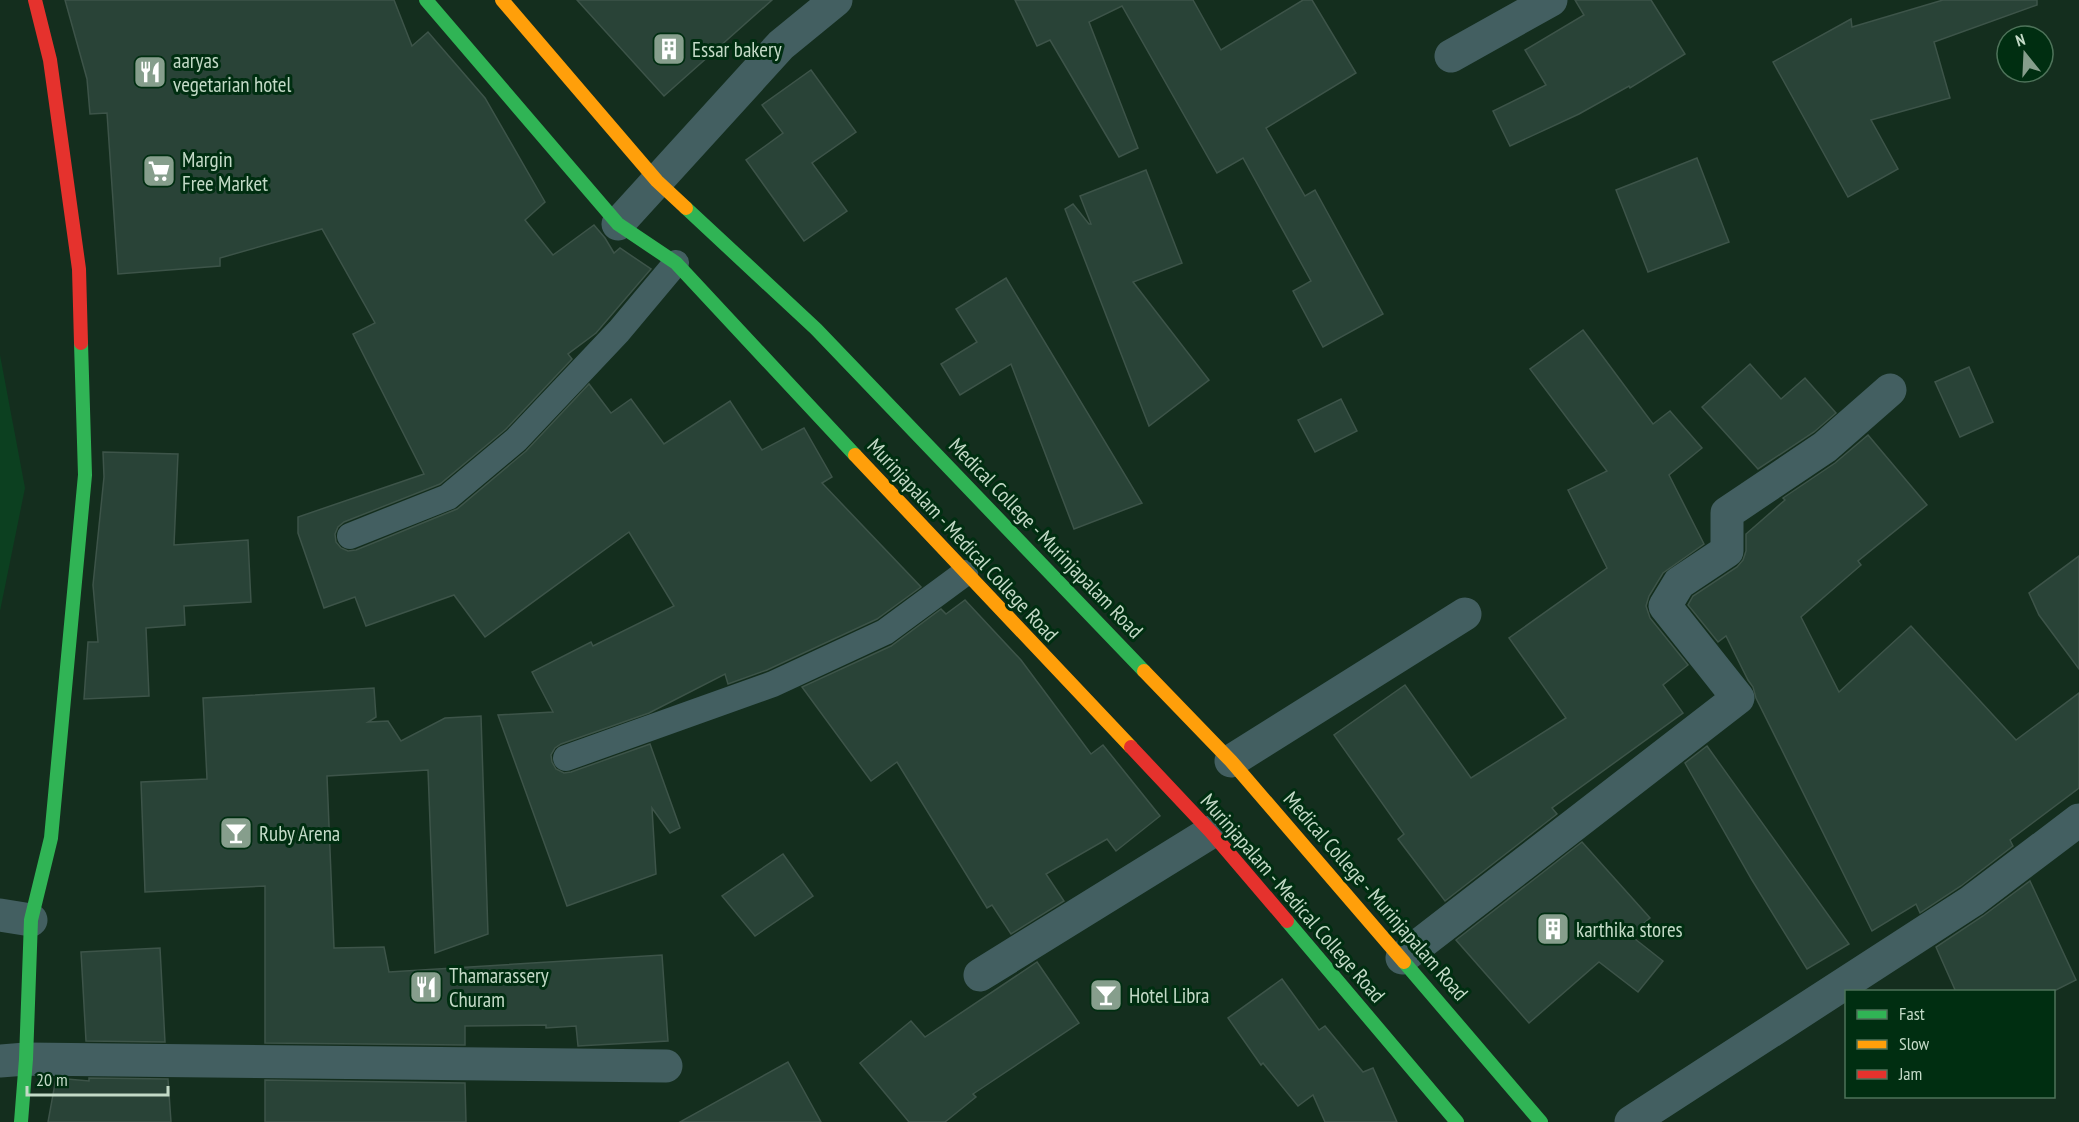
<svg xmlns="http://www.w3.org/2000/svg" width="2079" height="1122" font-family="'PT Sans Narrow',sans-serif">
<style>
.built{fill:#0c4020}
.building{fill:#294337;stroke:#3d5449;stroke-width:1.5}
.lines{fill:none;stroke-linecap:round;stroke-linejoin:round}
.lane{stroke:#435f61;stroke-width:26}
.street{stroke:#435f61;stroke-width:33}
.fast{stroke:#30b455;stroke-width:14}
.slow{stroke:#ff9f0a;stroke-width:14}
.jam{stroke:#e5322d;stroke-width:14}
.labels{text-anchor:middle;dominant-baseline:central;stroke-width:6;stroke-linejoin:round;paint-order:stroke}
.poi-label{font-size:21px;fill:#c3dac7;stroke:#002e11;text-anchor:start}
.street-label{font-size:21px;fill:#c3dac7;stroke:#002e11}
</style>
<rect width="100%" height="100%" fill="#142e1e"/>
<polygon class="built" points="0,355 25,488 0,611"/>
<g class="building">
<polygon points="65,0 394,0 412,46 428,32 485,98 545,202 525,220 553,255 594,225 605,238 614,253 620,248 651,269 596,333 568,354 572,359 506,429 440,484 344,522 338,527 335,534 336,542 341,548 348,551 356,550 457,509 526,451 589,384 611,413 631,399 664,444 730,401 762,450 804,428 832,477 822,483 921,587 877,619 767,670 728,684 725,674 649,713 561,744 555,748 551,755 552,762 556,769 564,773 571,772 650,744 680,828 670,833 652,808 656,874 567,906 498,715 553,712 532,672 591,642 593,646 674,606 629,532 485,637 454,595 366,626 355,597 324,608 298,533 298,517 424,474 353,334 375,323 322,229 220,258 220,266 118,274 107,113 90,114 87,79"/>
<polygon points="577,0 772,0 664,96"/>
<polygon points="1015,0 1193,0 1221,50 1303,0 1312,0 1356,73 1266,128 1305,196 1315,190 1383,314 1323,347 1293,291 1311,281 1243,158 1217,173 1122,6 1089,22 1138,148 1119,157 1050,40 1037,46"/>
<polygon points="1575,0 1651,0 1685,54 1630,88 1629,86 1579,114 1510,146 1493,111 1546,85 1525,50 1584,15"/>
<polygon points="1943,0 2037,0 2037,5 1934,42 1950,98 1871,120 1898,169 1848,197 1773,62 1851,19 1852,27"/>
<polygon points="811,70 856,132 812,163 847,211 804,241 746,160 783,133 762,105"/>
<polygon points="1697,158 1729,242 1648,272 1616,190"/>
<polygon points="1146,170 1182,263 1133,282 1209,380 1149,426 1065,209 1073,204 1089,224 1091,224 1080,196"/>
<polygon points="1006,278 1142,503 1074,529 1011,364 960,395 941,364 977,342 956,309"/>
<polygon points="1583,330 1653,424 1670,411 1702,448 1669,475 1704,544 1663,573 1649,596 1646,606 1650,618 1688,665 1663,685 1683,713 1552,808 1557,814 1445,901 1398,839 1404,834 1334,735 1405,685 1471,778 1566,718 1509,638 1607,568 1568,490 1607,471 1530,369"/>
<polygon points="1750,364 1781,399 1805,378 1836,413 1814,432 1758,469 1702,407"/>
<polygon points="1969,367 1993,422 1960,437 1935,382"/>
<polygon points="1341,399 1357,431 1315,452 1298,420"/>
<polygon points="1868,435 1927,505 1858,561 1861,565 1801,617 1839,692 1911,626 2016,740 2079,693 2079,788 2010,840 2013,846 1961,886 1920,913 1916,904 1872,931 1756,698 1753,687 1748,680 1726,636 1718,642 1688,605 1693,596 1737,567 1743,560 1746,551 1746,534 1785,500 1783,498 1835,463"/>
<polygon points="103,452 178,454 174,545 248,540 251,602 184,606 185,625 146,628 149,696 84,699 88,642 98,642 93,585 104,477"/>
<polygon points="2079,556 2079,669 2039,615 2029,593"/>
<polygon points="965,600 1021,660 1091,754 1103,745 1160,816 1116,851 1107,839 1046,874 1064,901 1011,934 992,905 987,908 897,762 871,781 802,687 891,646 941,609 946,614"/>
<polygon points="374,688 376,717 368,722 388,721 401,741 445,718 481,716 488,934 435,953 428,770 327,776 334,948 384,947 389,972 662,955 668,1041 578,1046 576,1026 546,1028 546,1025 465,1026 465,1045 265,1043 265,886 145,892 141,782 207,779 203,698"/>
<polygon points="1707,746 1849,944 1807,969 1752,880 1685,763"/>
<polygon points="1582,842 1650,918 1630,935 1663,961 1638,992 1599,962 1529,1023 1456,940"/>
<polygon points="783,854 813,896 755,936 722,896"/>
<polygon points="2030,881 2076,980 2052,992 1956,992 1936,947 1983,916"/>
<polygon points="160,948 165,1042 86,1041 81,952"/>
<polygon points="1037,962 1079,1023 973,1094 976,1097 945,1122 909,1122 860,1063 911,1021 925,1037"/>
<polygon points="1282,979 1319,1030 1325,1026 1363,1072 1373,1068 1397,1122 1325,1122 1313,1095 1298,1106 1263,1063 1261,1065 1228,1018"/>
<polygon points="788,1062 821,1122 680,1122"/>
<polygon points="56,1078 89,1081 89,1078 168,1079 171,1122 48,1122"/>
<polygon points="265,1080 465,1083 466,1122 265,1122"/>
</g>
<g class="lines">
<g class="lane">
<polyline points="350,536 448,497 516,440 619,331 676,263"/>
<polyline points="566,758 773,684 885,632 965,573"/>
</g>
<g class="street">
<polyline points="1451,56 1551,0"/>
<polyline points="618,224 781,45 836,0"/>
<polyline points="1231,761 1465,614"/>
<polyline points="0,915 31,920"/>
<polyline points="1402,958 1738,698 1665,606 1679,583 1727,551 1727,513 1825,447 1890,390"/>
<polyline points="980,975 1211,832"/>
<polyline points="0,1061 26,1059 666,1066"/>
<polyline points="1631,1122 1972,901 2079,820"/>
</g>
<g class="fast">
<polyline points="426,0 618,224 676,263 855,455"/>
<polyline points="686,208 816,329 1144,671"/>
<polyline points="1287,921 1457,1122"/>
<polyline points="1404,962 1541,1122"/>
<polyline points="21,1122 26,1059 31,920 51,838 85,475 81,343"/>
</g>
<g class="slow">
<polyline points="502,0 657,181 686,208"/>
<polyline points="855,455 1131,747"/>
<polyline points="1144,671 1231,761 1404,962"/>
</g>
<g class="jam">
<polyline points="35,0 50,60 79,269 81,343"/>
<polyline points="1131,747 1211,832 1287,921"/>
</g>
</g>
<defs>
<g id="building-square" transform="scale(1.725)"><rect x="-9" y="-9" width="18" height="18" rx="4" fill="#869e8c" stroke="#002e11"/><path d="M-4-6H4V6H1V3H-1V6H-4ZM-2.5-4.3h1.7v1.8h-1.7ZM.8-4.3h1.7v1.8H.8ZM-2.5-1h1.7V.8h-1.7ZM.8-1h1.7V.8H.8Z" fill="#fff"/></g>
<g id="restaurant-square" transform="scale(1.725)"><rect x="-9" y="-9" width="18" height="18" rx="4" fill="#869e8c" stroke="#002e11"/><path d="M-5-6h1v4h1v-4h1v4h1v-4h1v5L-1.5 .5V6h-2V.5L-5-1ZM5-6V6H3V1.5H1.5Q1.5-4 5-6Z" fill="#fff"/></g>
<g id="supermarket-square" transform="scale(1.725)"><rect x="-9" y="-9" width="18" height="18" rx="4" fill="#869e8c" stroke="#002e11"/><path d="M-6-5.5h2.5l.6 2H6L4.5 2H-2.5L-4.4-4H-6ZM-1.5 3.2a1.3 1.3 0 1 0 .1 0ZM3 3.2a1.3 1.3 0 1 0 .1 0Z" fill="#fff"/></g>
<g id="bar-square" transform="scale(1.725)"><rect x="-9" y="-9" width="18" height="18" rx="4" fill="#869e8c" stroke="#002e11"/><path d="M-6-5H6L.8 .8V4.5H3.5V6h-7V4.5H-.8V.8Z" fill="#fff"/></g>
</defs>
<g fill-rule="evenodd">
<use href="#building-square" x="669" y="49"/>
<use href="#restaurant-square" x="150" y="72"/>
<use href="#supermarket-square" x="159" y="171"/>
<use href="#bar-square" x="236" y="833"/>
<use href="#building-square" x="1553" y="929"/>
<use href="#restaurant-square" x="426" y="987"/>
<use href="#bar-square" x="1106" y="995"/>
</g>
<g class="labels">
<g class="poi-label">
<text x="692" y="49">Essar bakery</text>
<text x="173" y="60">aaryas<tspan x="173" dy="24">vegetarian hotel</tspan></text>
<text x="182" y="159">Margin<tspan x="182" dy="24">Free Market</tspan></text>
<text x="259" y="833">Ruby Arena</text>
<text x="1576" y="929">karthika stores</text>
<text x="449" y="975">Thamarassery<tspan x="449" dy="24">Churam</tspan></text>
<text x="1129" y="995">Hotel Libra</text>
</g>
<g class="street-label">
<text transform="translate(1046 538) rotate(46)">Medical College - Murinjapalam Road</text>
<text transform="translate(963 540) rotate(47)">Murinjapalam - Medical College Road</text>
<text transform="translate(1376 896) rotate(49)">Medical College - Murinjapalam Road</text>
<text transform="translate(1293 898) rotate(49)">Murinjapalam - Medical College Road</text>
</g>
</g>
<rect x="1845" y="990" width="210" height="108" fill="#002e11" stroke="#4e735a" stroke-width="1.5"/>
<rect x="1857" y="1010" width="30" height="9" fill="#30b455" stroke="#4e735a" stroke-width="1.5"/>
<text x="1899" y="1020" font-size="18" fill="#c3dac7">Fast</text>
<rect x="1857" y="1040" width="30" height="9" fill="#ff9f0a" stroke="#4e735a" stroke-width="1.5"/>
<text x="1899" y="1050" font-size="18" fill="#c3dac7">Slow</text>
<rect x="1857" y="1070" width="30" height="9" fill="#e5322d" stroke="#4e735a" stroke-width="1.5"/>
<text x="1899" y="1080" font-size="18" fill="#c3dac7">Jam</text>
<g transform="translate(2025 54) rotate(342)"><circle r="28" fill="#002e11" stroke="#4e735a" stroke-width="1.5"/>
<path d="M0-4.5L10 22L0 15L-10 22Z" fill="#869e8c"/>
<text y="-9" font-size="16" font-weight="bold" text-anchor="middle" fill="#c3dac7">N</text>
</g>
<path d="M27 1086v9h141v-9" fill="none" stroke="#c3dac7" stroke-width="3"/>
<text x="36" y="1086" font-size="18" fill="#c3dac7" stroke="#002e11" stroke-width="4.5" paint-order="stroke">20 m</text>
</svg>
